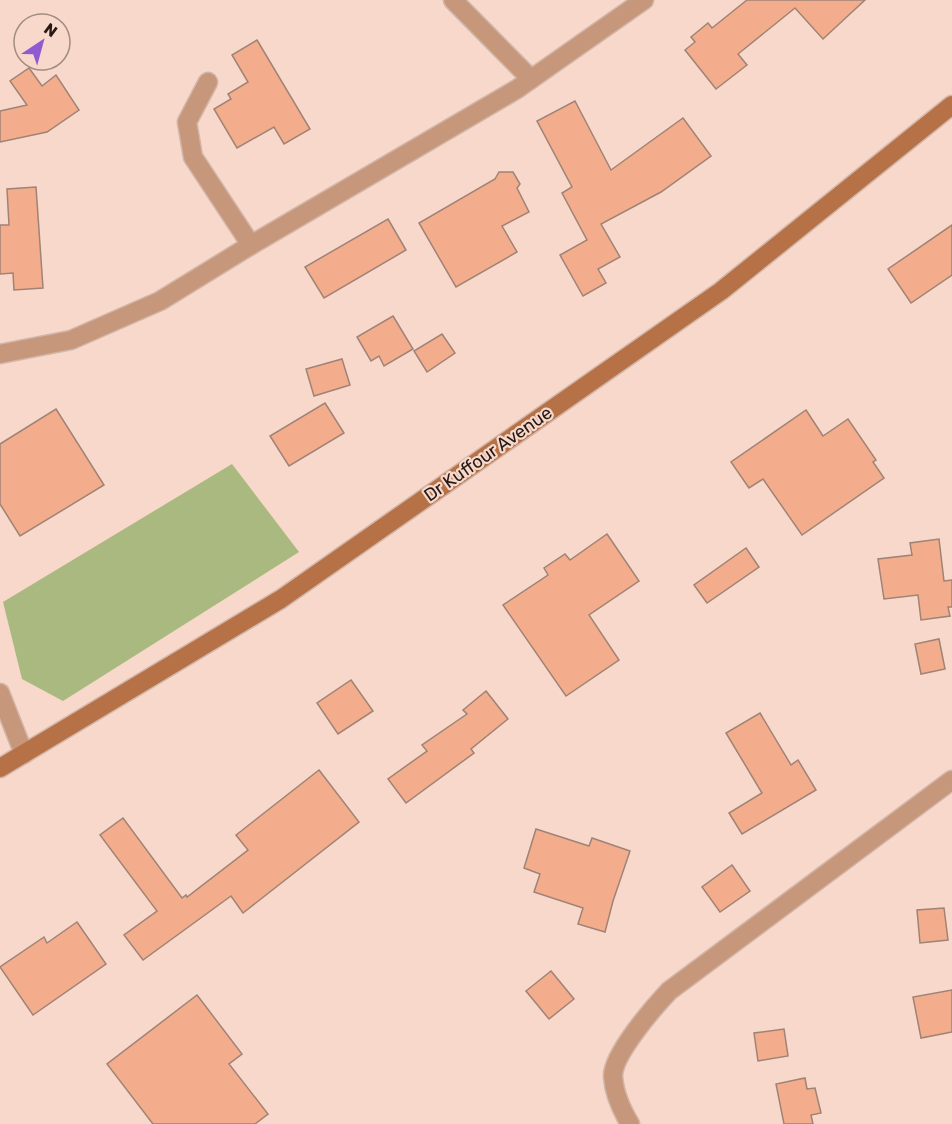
<svg xmlns="http://www.w3.org/2000/svg" width="952" height="1124" font-family="Rubik,sans-serif">
<style>
.green{fill:#a9b97f}
.building{fill:#f4ad8c;stroke:#9f8376;stroke-width:1.5}
.lines{fill:none;stroke-linecap:round;stroke-linejoin:round}
.minor-casing{stroke:#d1b6a9;stroke-width:21}
.secondary-casing{stroke:#d1b6a9;stroke-width:21}
.minor{stroke:#c7977b;stroke-width:18}
.secondary{stroke:#b77147;stroke-width:18}
.labels{text-anchor:middle;dominant-baseline:central;stroke-width:4.5;stroke-linejoin:round;paint-order:stroke}
.street-label{font-size:18px;fill:#241914;stroke:#f7d8ca}
</style>
<rect width="100%" height="100%" fill="#f7d8ca"/>
<polygon class="green" points="232,464 299,552 63,701 22,679 3,602"/>
<g class="building">
<polygon points="747,0 865,0 823,39 795,8 738,54 747,65 716,89 685,50 695,42 691,37 708,23 712,28"/>
<polygon points="257,40 310,129 284,144 274,127 237,148 214,109 231,99 228,94 248,82 232,55"/>
<polygon points="29,68 42,86 56,75 79,110 47,132 0,142 0,111 27,105 10,81"/>
<polygon points="575,101 611,170 683,118 711,156 661,192 601,224 620,257 598,269 606,283 583,296 560,255 587,240 562,193 572,187 537,121"/>
<polygon points="499,172 513,172 520,184 517,188 529,212 502,226 517,252 456,287 419,223 495,179"/>
<polygon points="36,187 43,288 14,290 13,273 0,274 0,225 9,225 7,189"/>
<polygon points="388,219 406,250 324,298 305,267"/>
<polygon points="952,225 952,275 911,303 888,269"/>
<polygon points="393,316 413,349 384,366 379,356 371,361 357,337"/>
<polygon points="442,334 455,353 427,372 414,351"/>
<polygon points="342,359 350,385 314,396 306,369"/>
<polygon points="325,403 344,433 289,466 270,436"/>
<polygon points="56,409 104,485 20,536 0,504 0,444"/>
<polygon points="806,410 823,436 848,419 876,460 873,462 884,478 802,535 763,479 749,488 731,462"/>
<polygon points="607,534 639,581 589,615 619,660 566,696 503,605 548,575 544,568 565,554 570,560"/>
<polygon points="939,539 944,581 952,580 952,607 948,607 950,616 921,620 918,595 884,599 878,559 912,555 910,543"/>
<polygon points="746,548 759,567 707,603 694,585"/>
<polygon points="939,639 945,669 921,674 915,644"/>
<polygon points="351,680 373,711 338,734 317,703"/>
<polygon points="486,691 508,719 471,749 474,753 406,803 388,779 427,751 422,745 467,714 463,710"/>
<polygon points="760,713 791,765 798,760 816,790 742,834 729,813 762,793 726,733"/>
<polygon points="319,770 359,822 243,913 231,896 143,960 124,935 157,911 100,835 123,818 182,898 186,895 187,897 248,850 236,835"/>
<polygon points="536,829 589,846 592,838 630,851 613,901 605,932 578,924 583,908 534,892 540,874 524,868"/>
<polygon points="732,865 750,891 720,912 702,887"/>
<polygon points="944,908 948,940 920,943 917,910"/>
<polygon points="77,922 106,964 33,1015 0,967 44,937 47,943"/>
<polygon points="551,971 574,999 549,1019 526,991"/>
<polygon points="952,990 952,1032 921,1038 913,997"/>
<polygon points="197,995 242,1054 229,1064 268,1114 255,1124 153,1124 107,1064"/>
<polygon points="784,1029 788,1056 758,1061 754,1033"/>
<polygon points="805,1078 807,1089 815,1088 821,1113 811,1115 813,1124 784,1124 776,1084"/>
</g>
<g class="lines">
<g class="minor-casing">
<g id="minor">
<polyline points="453,0 531,79"/>
<polyline points="208,82 187,122 193,157 251,245"/>
<polyline points="0,354 71,340 160,301 251,245 517,89 644,0"/>
<polyline points="0,693 24,754"/>
<path d="M630 1124C621 1109 614 1094 613 1076 613 1054 654 1007 669 991L952 780"/>
</g>
</g>
<g class="secondary-casing">
<polyline id="secondary" points="0,768 281,599 721,291 952,105"/>
</g>
<use href="#minor" class="minor"/>
<use href="#secondary" class="secondary"/>
</g>
<g class="labels">
<g class="street-label">
<text transform="translate(488 454) rotate(-35)">Dr Kuffour Avenue</text>
</g>
</g>
<g transform="translate(42 42) rotate(36)"><circle r="28" fill="#f7d8ca" stroke="#a38c81" stroke-width="1.5"/>
<path d="M0-4.5L10 22L0 15L-10 22Z" fill="#905ad2"/>
<text y="-9" font-size="16" font-weight="bold" text-anchor="middle" fill="#241914">N</text>
</g>
</svg>
